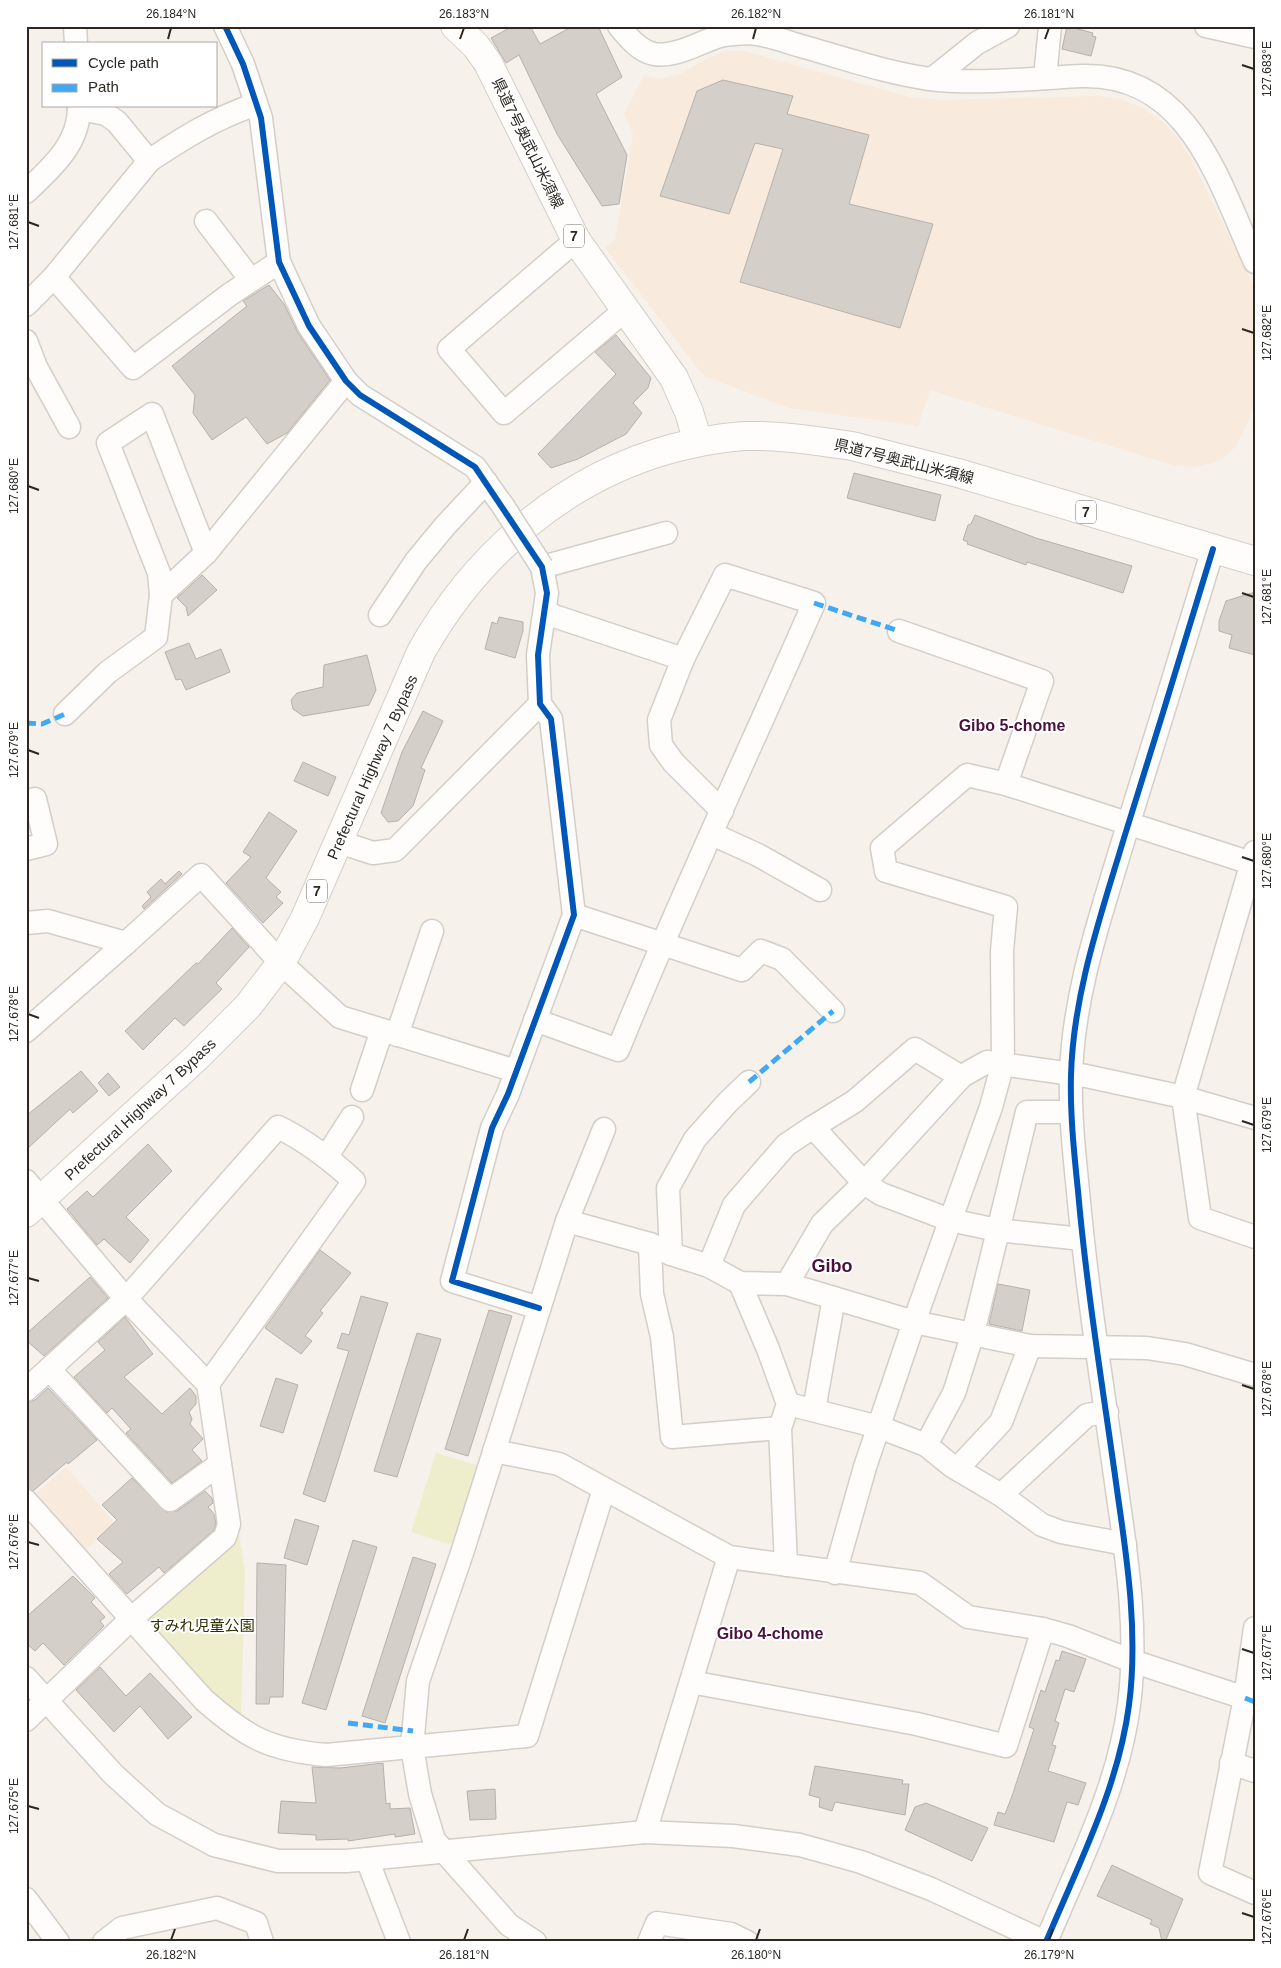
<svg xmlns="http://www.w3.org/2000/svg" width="1281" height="1968" font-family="Helvetica,'Noto Sans JP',sans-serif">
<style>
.built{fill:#f8eadc}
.green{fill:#eec}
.building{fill:#d5cfc9;stroke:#b6b1ac}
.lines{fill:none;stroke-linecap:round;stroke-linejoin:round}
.minor-casing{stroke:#d4cec8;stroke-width:25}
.major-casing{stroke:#d4cec8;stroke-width:30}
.minor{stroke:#fefdfc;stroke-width:22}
.major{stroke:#fefdfc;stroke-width:28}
.minor-bridge-casing{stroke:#d4cec8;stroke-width:25;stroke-linecap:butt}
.minor-bridge{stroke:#fefdfc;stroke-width:22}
.quiet{stroke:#3fa9f5;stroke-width:5;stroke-dasharray:10 5;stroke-linecap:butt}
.cycleway-casing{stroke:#fff;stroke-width:9}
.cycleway{stroke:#0057b8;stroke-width:6}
.ticks{fill:none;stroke:#2c2721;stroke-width:2}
.labels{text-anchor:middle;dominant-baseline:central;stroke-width:4;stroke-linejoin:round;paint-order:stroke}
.shield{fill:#fff;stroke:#6b6864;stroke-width:1}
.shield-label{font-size:14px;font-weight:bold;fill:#2c2721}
.street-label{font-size:15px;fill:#2c2721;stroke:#fff}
.park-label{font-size:15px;fill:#2d2f00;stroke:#fff}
.neighbourhood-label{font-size:16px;font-weight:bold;fill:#49113c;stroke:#fff}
.quarter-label{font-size:18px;font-weight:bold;fill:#49113c;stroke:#fff}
.neatline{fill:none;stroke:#2c2721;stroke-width:2}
.ticks-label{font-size:12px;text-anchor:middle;fill:#2c2721}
</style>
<rect width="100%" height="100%" fill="#f7f1eb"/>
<g class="built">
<polygon points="726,51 744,51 909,97 943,100 1099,96 1119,99 1141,107 1159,119 1176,136 1190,157 1255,289 1255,400 1248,422 1236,446 1225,457 1212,463 1193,467 1172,465 930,390 918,426 789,408 704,376 605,248 615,240 633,134 624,114 644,76 659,79 680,74 702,61"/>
<polygon points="66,1467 114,1522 82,1553 33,1496"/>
</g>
<g class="green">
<polygon points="436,1453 483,1467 459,1538 449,1544 411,1532"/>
<polygon points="239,1533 245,1572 241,1722 149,1630 150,1615"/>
</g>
<g class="building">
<polygon points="513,26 530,26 540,44 573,26 598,26 622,77 596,94 627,155 619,204 602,206 557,134 519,55 506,63 491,38"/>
<polygon points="1067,26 1093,33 1092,36 1096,37 1091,56 1062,49"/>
<polygon points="723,80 793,96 787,114 869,135 849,204 933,224 900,328 740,282 783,149 755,143 729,214 660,196 697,91"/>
<polygon points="269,285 284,304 298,333 330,380 287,433 267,444 246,417 212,440 193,413 195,395 172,366 247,306 243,301"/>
<polygon points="616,335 651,378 648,388 633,403 642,413 626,434 578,459 551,468 538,454 616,374 595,352"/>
<polygon points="854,473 941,495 935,521 847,498"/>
<polygon points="975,515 1036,538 1132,566 1123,593 1027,562 1026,565 967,544 968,542 963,540 968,525 971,524"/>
<polygon points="202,575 217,590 188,616 186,607 177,598"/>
<polygon points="1255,592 1255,655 1229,648 1232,635 1219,631 1219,621 1226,601"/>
<polygon points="499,617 523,622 523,631 515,658 485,649 492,622 497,624"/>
<polygon points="189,643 196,659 221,649 230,672 186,690 181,679 176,680 165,652"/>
<polygon points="367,655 376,690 369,705 303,716 293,709 291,700 297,693 323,687 324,665"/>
<polygon points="423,711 443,721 421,768 425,770 413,806 398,821 388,822 381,813 402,752"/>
<polygon points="303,762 336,777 328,796 294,781"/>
<polygon points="269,812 297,831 266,878 281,892 276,897 283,903 263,923 226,883 251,857 243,852"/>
<polygon points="179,871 182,874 144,909 142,906 151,897 147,892 161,879 165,884"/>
<polygon points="232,928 249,947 216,983 222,989 184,1026 175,1018 143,1050 125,1031 196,963 198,964"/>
<polygon points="81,1071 98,1091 73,1113 70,1109 26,1150 26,1116"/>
<polygon points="108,1073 120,1087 109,1096 98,1083"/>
<polygon points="148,1144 172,1171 126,1217 149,1240 130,1263 104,1239 97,1245 67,1209 87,1191 93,1197"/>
<polygon points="320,1250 351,1273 320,1311 323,1313 305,1336 312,1341 301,1354 265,1328"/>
<polygon points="90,1277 108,1298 44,1356 26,1340 26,1334"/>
<polygon points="998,1284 1030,1290 1022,1331 989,1324"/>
<polygon points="361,1296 388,1303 325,1502 303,1494 349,1351 337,1348 342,1333 349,1335"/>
<polygon points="489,1310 512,1316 468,1456 445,1449"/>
<polygon points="125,1317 153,1354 124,1377 162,1414 190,1388 196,1396 196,1404 189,1412 192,1419 190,1424 203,1439 192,1450 202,1461 172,1483 126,1433 131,1429 112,1408 107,1413 74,1377 105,1350 98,1342"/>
<polygon points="417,1333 441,1339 397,1477 374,1471"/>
<polygon points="276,1378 298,1385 283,1433 260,1426"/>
<polygon points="48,1388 97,1440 68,1464 67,1462 33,1491 26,1488 26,1403 35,1400"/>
<polygon points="132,1478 166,1512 177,1511 205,1491 212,1498 213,1503 208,1507 214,1514 216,1523 214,1530 164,1573 159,1567 127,1594 109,1574 123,1562 97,1539 117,1520 102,1505"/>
<polygon points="295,1519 319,1526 307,1565 284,1558"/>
<polygon points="353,1540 377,1547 326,1710 302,1703"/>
<polygon points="413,1557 436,1564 385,1723 362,1716"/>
<polygon points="257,1563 286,1565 283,1697 270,1697 269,1704 256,1704"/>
<polygon points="73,1576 95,1598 91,1602 105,1617 100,1621 104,1626 64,1665 43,1643 35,1651 26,1643 26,1617"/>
<polygon points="1062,1651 1086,1659 1074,1692 1065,1689 1055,1721 1059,1723 1052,1745 1056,1746 1048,1771 1086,1783 1078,1805 1067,1802 1054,1842 994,1825 998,1812 1005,1814 1012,1796 1034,1729 1029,1727 1041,1690 1045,1692 1056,1660 1059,1661"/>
<polygon points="100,1667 126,1696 150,1673 192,1717 168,1739 140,1706 114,1732 76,1690"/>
<polygon points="383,1763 386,1804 390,1803 390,1809 410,1808 415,1834 395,1837 395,1834 348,1841 348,1839 316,1840 316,1835 278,1833 281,1801 316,1803 312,1767 340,1768"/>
<polygon points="815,1766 903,1780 902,1784 909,1784 905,1815 835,1802 832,1811 819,1807 820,1798 809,1795"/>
<polygon points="495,1789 496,1819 470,1820 467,1791"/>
<polygon points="926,1803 988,1828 972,1861 905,1830 915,1807"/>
<polygon points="1112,1865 1183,1899 1165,1942 1162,1942 1159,1928 1150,1924 1152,1920 1097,1896"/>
</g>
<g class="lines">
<g class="minor-casing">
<g id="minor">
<polyline points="75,26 76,44"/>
<polyline points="225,26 243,64 261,118 279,262 309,326 346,381 360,395 475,467 503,506"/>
<path d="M619 26C628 37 639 51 654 54 675 58 700 42 720 36 727 34 738 34 746 33 764 33 784 41 801 46 844 58 886 73 930 79 975 85 1036 78 1082 76 1190 73 1219 183 1255 262"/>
<polyline points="1206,26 1255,37"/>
<polyline points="1045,78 1050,26"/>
<polyline points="932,79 977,43 1008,26"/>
<path d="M149 161C186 136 214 119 256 104"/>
<path d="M26 192C51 168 80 144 79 106"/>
<polyline points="206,221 251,280"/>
<polyline points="576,240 449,349 504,413 625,310"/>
<polyline points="54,277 133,368 229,295 279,262"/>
<polyline points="26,305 54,277 149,161 117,122 106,114 79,109"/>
<polyline points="26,341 36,367 69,427"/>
<polyline points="161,595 159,573 108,443 152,414 206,553"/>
<polyline points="545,613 683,659"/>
<polyline points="380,615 416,561 445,526 486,482"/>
<polyline points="899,631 1042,681 1006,784"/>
<polyline points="65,714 108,672 156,637 161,595 206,553 346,381"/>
<polyline points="712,834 758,855 820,890"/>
<polyline points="339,842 373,853 395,850 540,704"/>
<polyline points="26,849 46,844 35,799"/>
<polyline points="1255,852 1183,1097 1200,1218 1255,1237"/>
<polyline points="574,915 742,970 761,951 782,959 833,1011"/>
<polyline points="26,923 48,921 126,943 201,875 281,963 340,1017 516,1071"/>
<path d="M535 1020 618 1050C679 899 749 752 814 603L725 575 683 659 659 720 661 745 673 762 722 811"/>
<polyline points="26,1031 126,943"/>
<polyline points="397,1035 432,931"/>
<polyline points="362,1090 382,1030"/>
<polyline points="813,1127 855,1101 915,1049 961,1077"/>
<polyline points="327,1156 352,1117"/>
<polyline points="26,1181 126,1299 208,1384 229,1524 225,1537 131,1619 26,1720"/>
<polyline points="567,1221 650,1244 671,1254 709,1266 740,1283 787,1284 914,1322 1030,1346 1147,1348 1185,1354 1255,1375"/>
<polyline points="650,1244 652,1294 662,1337 672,1437 780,1428"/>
<polyline points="671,1254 668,1188 695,1139 728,1102 749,1082"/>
<polyline points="709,1266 734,1205 786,1145 813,1127 864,1183 881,1194 950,1220 997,1230 1082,1239"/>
<polyline points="740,1283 768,1349 788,1404 780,1428 786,1565"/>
<polyline points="787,1284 822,1224 864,1183 962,1076 987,1062 1086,1076 1183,1097 1255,1118"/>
<polyline points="539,1308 452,1281 492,1128 508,1094 574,915 551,719 540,704 538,655 547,593 542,567 666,533"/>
<polyline points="49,1369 170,1500 220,1464"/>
<path d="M26 1390 126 1299 278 1127C307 1141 330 1159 354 1181L208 1384"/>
<polyline points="788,1404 879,1427 926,1445 952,1466 1001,1495 1042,1525 1061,1532 1125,1544"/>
<polyline points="814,1410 834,1298"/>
<polyline points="926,1445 954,1393 973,1333 1027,1112 1071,1112"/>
<polyline points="494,1451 559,1464 729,1557 920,1583 968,1617 1043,1629 1068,1636 1132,1661 1245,1698"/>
<polyline points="957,1469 1001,1422 1030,1346"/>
<polyline points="1001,1495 1087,1415 1107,1412"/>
<path d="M26 1501 204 1700C246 1737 269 1750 326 1755L527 1736 604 1489"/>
<polyline points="835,1573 865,1467 914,1322 991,1107 1003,1063 1002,951 1006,907 886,871 882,848 967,775 1006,784 1251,863"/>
<polyline points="1255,1628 1245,1698 1210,1873 1255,1893"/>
<polyline points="26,1678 113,1774 157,1814 214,1845 278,1861 346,1861 645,1832 733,1836 800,1845 861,1862 931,1889 1045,1942"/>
<polyline points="691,1682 917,1724 1006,1746 1043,1629"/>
<polyline points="1231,1763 1255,1771"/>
<polyline points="645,1832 729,1557"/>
<polyline points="367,1859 399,1942"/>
<polyline points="26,1899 58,1942"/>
<polyline points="104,1942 122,1928 217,1908 256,1923 262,1942"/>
<polyline points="535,1942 509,1925 434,1840 420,1794 412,1747 418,1681 462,1553 567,1221 604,1129"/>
<polyline points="649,1942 657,1923 731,1934 747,1942"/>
<path d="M1046 1942C1078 1865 1118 1789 1129 1705 1138 1636 1128 1565 1118 1497 1104 1395 1087 1293 1078 1191 1074 1152 1070 1114 1071 1076 1073 994 1101 915 1124 838 1154 742 1184 645 1213 549"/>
</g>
</g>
<g class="major-casing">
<g id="major">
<polyline points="455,26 476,46 488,63 576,240 674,378 689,412 698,442"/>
<path d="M26 1213 196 1058 248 1006 281 963 305 918 421 652C476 554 565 477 674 448 698 442 722 437 746 436 780 435 817 441 852 446L958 473 1255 561"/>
</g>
</g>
<use href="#minor" class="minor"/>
<use href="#major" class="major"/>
<g class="minor-bridge-casing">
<polyline id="minor-bridge" points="503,506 542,567"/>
</g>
<use href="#minor-bridge" class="minor-bridge"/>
<g class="quiet">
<polyline points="814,603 899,631"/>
<polyline points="26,723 42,724 65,714"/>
<polyline points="749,1082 833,1011"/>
<polyline points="1245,1698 1255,1702"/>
<polyline points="348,1723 413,1731"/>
</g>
<g class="cycleway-casing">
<g id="cycleway">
<polyline points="225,26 243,64 261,118 279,262 309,326 346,381 360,395 475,467 542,567 547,593 538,655 540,704 551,719 574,915 508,1094 492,1128 452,1281 539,1308"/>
<path d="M1046 1942C1078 1865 1118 1789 1129 1705 1138 1636 1128 1565 1118 1497 1104 1395 1087 1293 1078 1191 1074 1152 1070 1114 1071 1076 1073 994 1101 915 1124 838 1154 742 1184 645 1213 549"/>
</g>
</g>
<use href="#cycleway" class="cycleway"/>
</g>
<path class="ticks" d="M168 39 171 28M460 39 464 28M753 39 756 28M1045 39 1049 28M1242 65 1254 69M28 222 39 226M1242 329 1254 333M28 486 39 490M1242 593 1254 597M28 750 39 754M1242 857 1254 861M28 1014 39 1018M1242 1121 1254 1125M28 1278 39 1281M1242 1385 1254 1389M28 1542 39 1545M1242 1649 1254 1653M28 1806 39 1809M1242 1913 1254 1917M171 1940 175 1929M464 1940 468 1929M756 1940 760 1929M1049 1940 1053 1929"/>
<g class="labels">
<g class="shield">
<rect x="564" y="224.5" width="20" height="23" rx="4"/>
<rect x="1076" y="500.5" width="20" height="23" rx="4"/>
<rect x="307" y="879.5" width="20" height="23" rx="4"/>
</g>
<g class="shield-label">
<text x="574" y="236">7</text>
<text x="1086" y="512">7</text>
<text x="317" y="891">7</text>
</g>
<g class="street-label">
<text transform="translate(528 143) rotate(64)">県道7号奥武山米須線</text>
<text transform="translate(904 461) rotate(14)">県道7号奥武山米須線</text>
<text transform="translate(372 767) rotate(-66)">Prefectural Highway 7 Bypass</text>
<text transform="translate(140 1109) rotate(-43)">Prefectural Highway 7 Bypass</text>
</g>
<g class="park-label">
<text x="202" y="1625">すみれ児童公園</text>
</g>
<g class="neighbourhood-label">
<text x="1012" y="725">Gibo 5-chome</text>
<text x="770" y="1633">Gibo 4-chome</text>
</g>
<g class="quarter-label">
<text x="832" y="1266">Gibo</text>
</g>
</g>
<rect width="1281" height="1968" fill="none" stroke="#ffffff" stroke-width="55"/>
<rect x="42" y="42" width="175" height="65" fill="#ffffff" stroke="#aba9a6"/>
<rect x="52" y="59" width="25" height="8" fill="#0057b8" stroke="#aba9a6"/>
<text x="88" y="68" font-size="15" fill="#2c2721">Cycle path</text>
<rect x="52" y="84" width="25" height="8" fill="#3fa9f5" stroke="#aba9a6"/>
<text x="88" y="92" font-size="15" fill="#2c2721">Path</text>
<rect x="28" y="28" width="1226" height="1912" class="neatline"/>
<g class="ticks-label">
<text x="171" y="18">26.184°N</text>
<text x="464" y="18">26.183°N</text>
<text x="756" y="18">26.182°N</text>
<text x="1049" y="18">26.181°N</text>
<text transform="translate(1267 69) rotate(-90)" y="4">127.683°E</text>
<text transform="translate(14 222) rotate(-90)" y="4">127.681°E</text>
<text transform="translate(1267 333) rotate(-90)" y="4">127.682°E</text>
<text transform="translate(14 486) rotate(-90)" y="4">127.680°E</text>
<text transform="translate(1267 597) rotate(-90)" y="4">127.681°E</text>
<text transform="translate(14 750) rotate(-90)" y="4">127.679°E</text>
<text transform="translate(1267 861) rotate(-90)" y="4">127.680°E</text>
<text transform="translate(14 1014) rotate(-90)" y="4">127.678°E</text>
<text transform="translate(1267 1125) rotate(-90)" y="4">127.679°E</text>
<text transform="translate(14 1278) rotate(-90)" y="4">127.677°E</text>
<text transform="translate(1267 1389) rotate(-90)" y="4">127.678°E</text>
<text transform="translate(14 1542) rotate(-90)" y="4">127.676°E</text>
<text transform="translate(1267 1653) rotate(-90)" y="4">127.677°E</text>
<text transform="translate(14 1806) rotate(-90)" y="4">127.675°E</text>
<text transform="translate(1267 1917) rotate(-90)" y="4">127.676°E</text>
<text x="171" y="1959">26.182°N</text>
<text x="464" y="1959">26.181°N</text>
<text x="756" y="1959">26.180°N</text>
<text x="1049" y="1959">26.179°N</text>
</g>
</svg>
